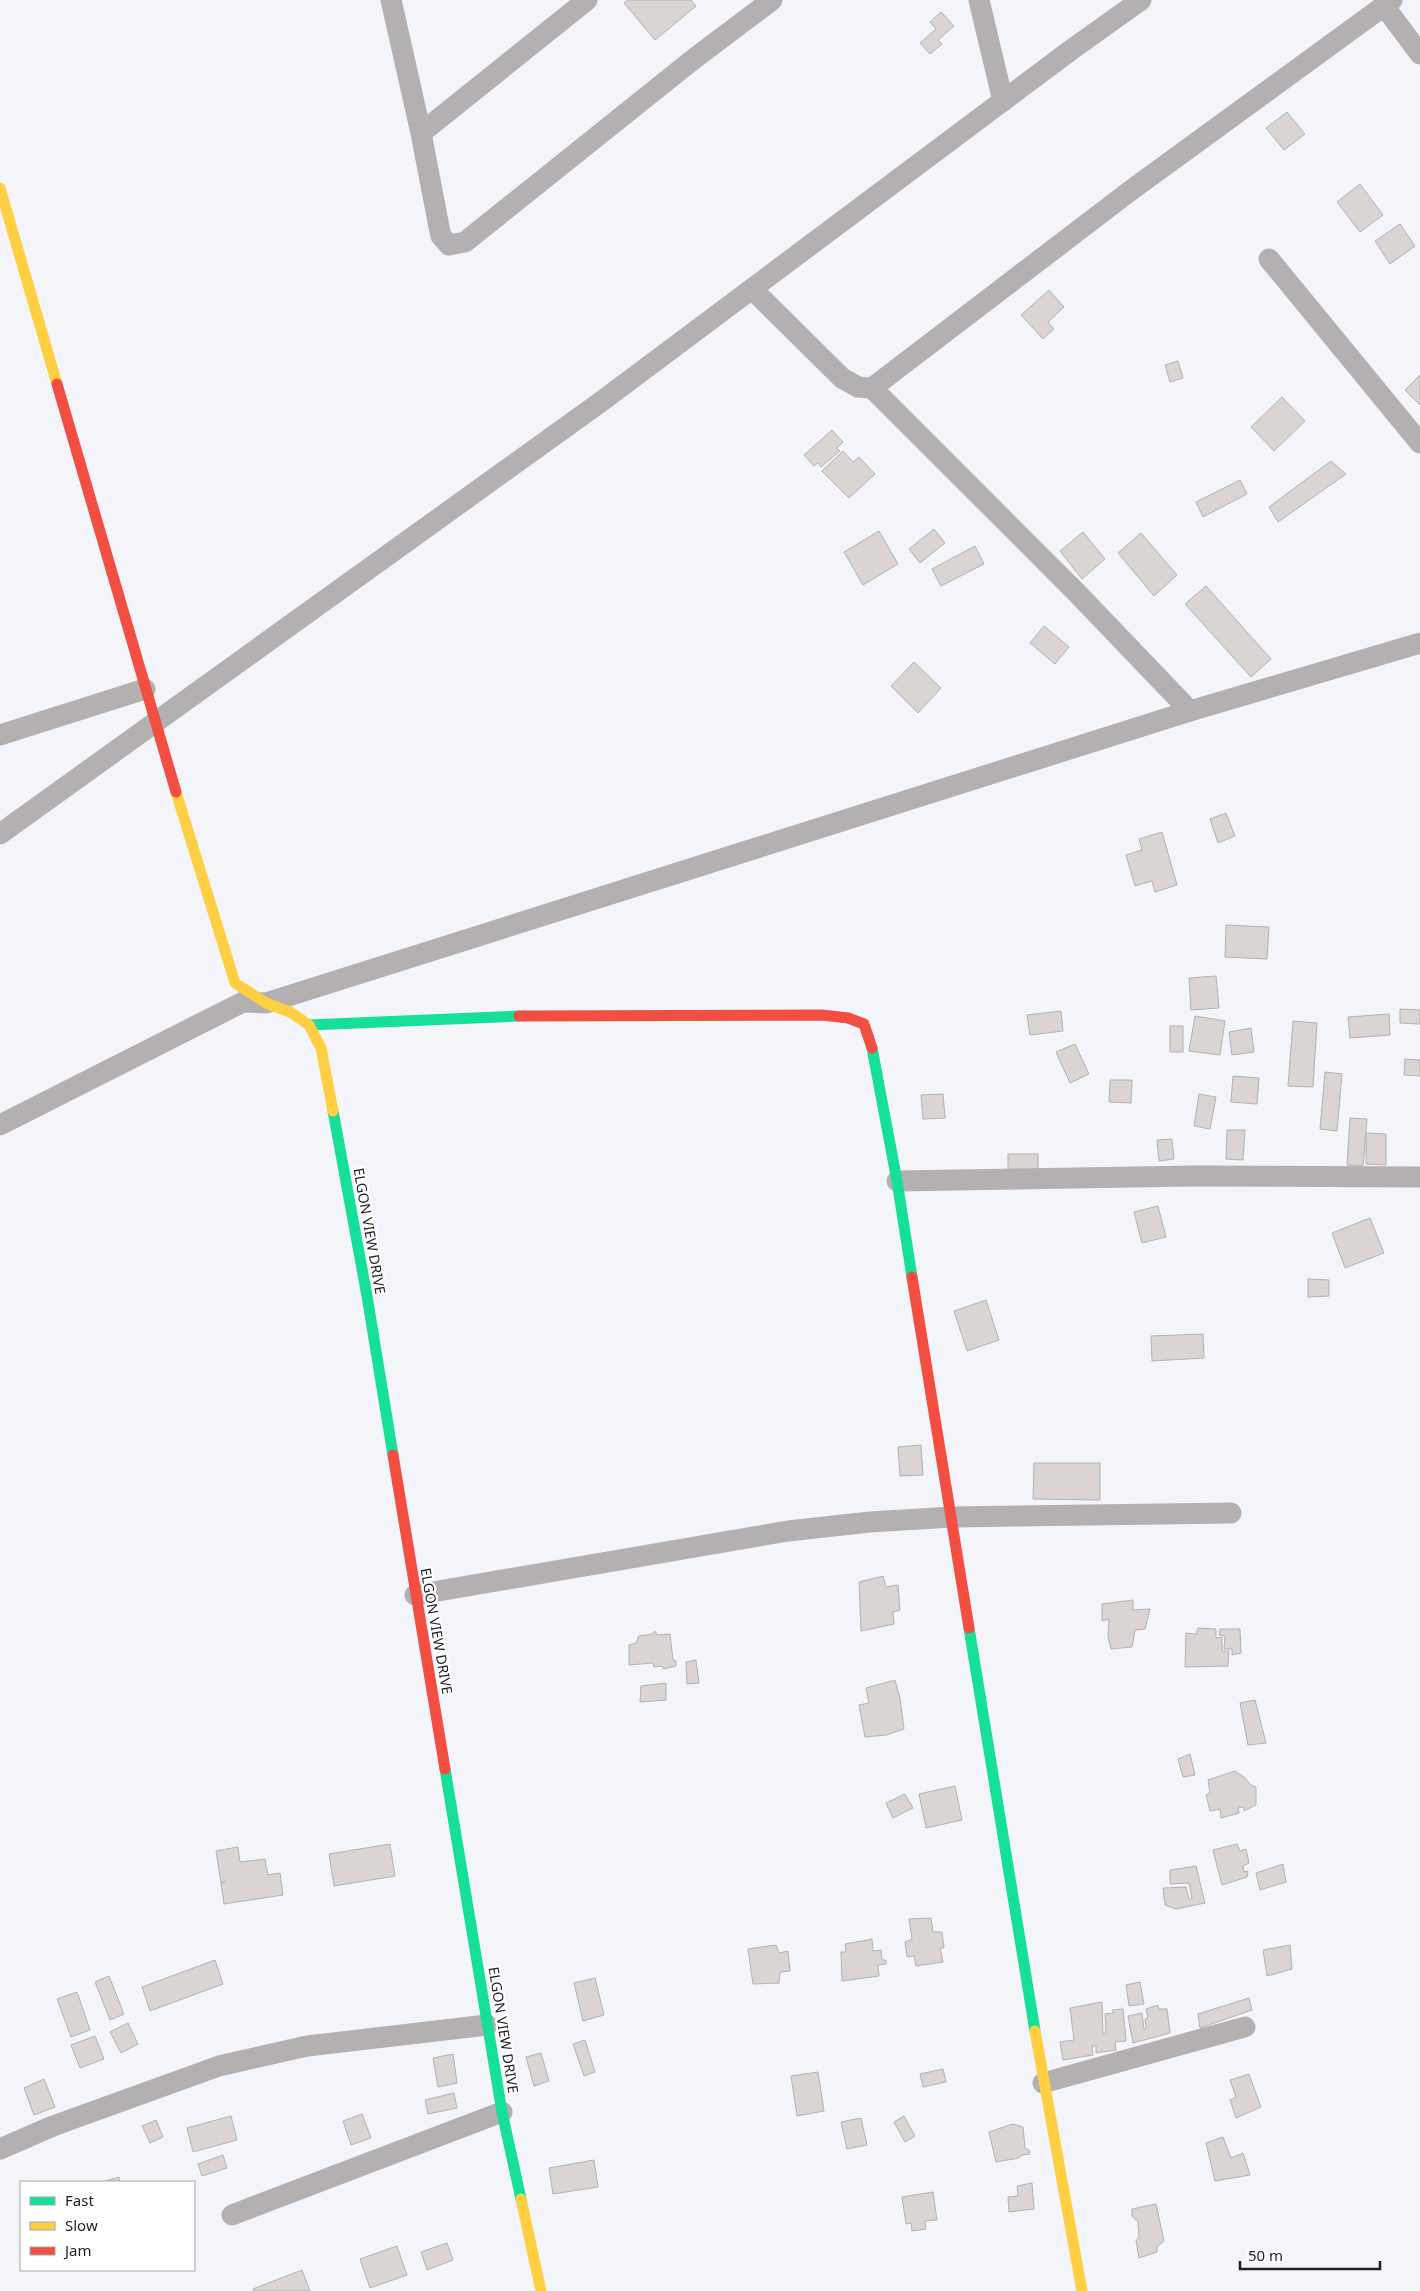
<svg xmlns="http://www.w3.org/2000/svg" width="1420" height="2291" font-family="'Noto Sans',sans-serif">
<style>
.building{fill:#dad5d3;stroke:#b2b1b3}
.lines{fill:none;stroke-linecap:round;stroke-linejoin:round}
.street{stroke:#b4afb1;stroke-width:21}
.fast{stroke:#16e098;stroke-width:11}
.slow{stroke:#ffcf43;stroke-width:11}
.jam{stroke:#f24e42;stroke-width:11}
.labels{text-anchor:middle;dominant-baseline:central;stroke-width:4.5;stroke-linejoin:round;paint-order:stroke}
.street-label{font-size:14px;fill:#1f1f22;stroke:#fff}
</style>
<rect width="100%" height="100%" fill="#f4f5fa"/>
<g class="building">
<polygon points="628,0 691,0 696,6 655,40 624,3"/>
<polygon points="941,12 954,26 938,40 942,44 930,54 920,43 936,29 930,22"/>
<polygon points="1287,112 1305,134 1284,150 1266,128"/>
<polygon points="1360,184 1383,215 1360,232 1337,202"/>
<polygon points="1400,224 1415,246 1390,264 1375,241"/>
<polygon points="1049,290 1064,307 1048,322 1054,329 1043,339 1021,315"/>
<polygon points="1178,361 1183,378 1170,382 1165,365"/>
<polygon points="1420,375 1420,405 1405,390"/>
<polygon points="1282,397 1305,421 1274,451 1251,427"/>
<polygon points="832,430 843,442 837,448 840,451 821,467 818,463 814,466 804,455"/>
<polygon points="843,451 853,462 859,457 875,474 849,498 822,471"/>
<polygon points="1331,461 1346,474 1278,522 1269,507"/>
<polygon points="1240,480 1247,494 1203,517 1196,502"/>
<polygon points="934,529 945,543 920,563 909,549"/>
<polygon points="879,531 898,564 863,585 844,552"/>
<polygon points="1083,532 1105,559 1082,579 1060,551"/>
<polygon points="1141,533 1177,575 1154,596 1118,553"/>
<polygon points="975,546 984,564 941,586 932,569"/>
<polygon points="1206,586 1271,659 1251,677 1185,604"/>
<polygon points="1044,626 1069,647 1055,664 1030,643"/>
<polygon points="914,662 941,688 918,713 891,686"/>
<polygon points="1226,813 1235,836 1218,843 1210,819"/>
<polygon points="1162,832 1177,885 1155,892 1152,881 1135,886 1126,855 1142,850 1139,839"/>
<polygon points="1226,925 1269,927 1267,959 1225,957"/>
<polygon points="1216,976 1219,1008 1191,1010 1189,978"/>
<polygon points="1400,1009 1420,1010 1420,1024 1400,1023"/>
<polygon points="1061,1011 1063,1031 1030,1035 1027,1015"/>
<polygon points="1389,1014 1390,1035 1350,1038 1348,1017"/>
<polygon points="1195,1016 1225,1021 1220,1055 1189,1051"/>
<polygon points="1293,1021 1317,1023 1313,1087 1288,1086"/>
<rect x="1170" y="1026" width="13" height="26"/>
<polygon points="1251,1028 1254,1052 1232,1055 1229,1032"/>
<polygon points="1075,1044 1089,1074 1070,1083 1056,1052"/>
<polygon points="1405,1059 1420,1060 1420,1076 1404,1075"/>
<polygon points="1325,1072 1342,1074 1337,1131 1320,1129"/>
<polygon points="1233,1076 1259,1078 1257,1104 1231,1102"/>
<polygon points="1110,1080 1132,1080 1131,1103 1109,1102"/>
<polygon points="943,1094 945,1118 923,1119 921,1095"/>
<polygon points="1199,1094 1216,1097 1210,1129 1194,1126"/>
<polygon points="1350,1118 1367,1119 1363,1166 1347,1165"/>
<polygon points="1227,1130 1245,1130 1243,1160 1226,1159"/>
<polygon points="1366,1133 1386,1134 1386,1165 1366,1164"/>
<polygon points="1172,1139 1174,1159 1159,1161 1157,1140"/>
<rect x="1008" y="1154" width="30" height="18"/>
<polygon points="1158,1206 1166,1237 1142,1243 1134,1212"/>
<polygon points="1370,1218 1384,1253 1345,1268 1332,1233"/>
<polygon points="1308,1279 1329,1280 1329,1296 1308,1297"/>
<polygon points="986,1300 999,1340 967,1351 954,1311"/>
<polygon points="1203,1334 1204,1358 1152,1361 1151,1336"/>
<polygon points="921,1445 923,1475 900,1476 898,1447"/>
<polygon points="1034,1463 1100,1463 1100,1500 1033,1499"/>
<polygon points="883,1576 886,1587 898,1585 900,1610 893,1612 894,1624 861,1631 859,1582"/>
<polygon points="1133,1600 1133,1610 1150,1609 1145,1629 1135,1630 1132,1647 1111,1649 1108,1636 1109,1619 1102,1621 1102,1604"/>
<polygon points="1198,1628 1216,1629 1216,1638 1222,1637 1222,1651 1229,1651 1228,1666 1185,1667 1186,1633 1196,1634"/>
<polygon points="1220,1629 1240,1629 1241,1653 1232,1655 1232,1649 1224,1649 1225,1636 1219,1635"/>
<polygon points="655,1631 657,1635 670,1634 673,1660 676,1661 676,1666 663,1669 662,1666 654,1667 653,1663 629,1665 629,1645 636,1643 639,1636 652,1634"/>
<polygon points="696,1660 699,1683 687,1684 686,1662"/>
<polygon points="895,1680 900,1698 904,1729 886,1735 865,1737 859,1705 869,1703 866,1688"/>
<polygon points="666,1683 666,1700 640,1702 641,1686"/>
<polygon points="1255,1700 1266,1743 1248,1745 1240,1703"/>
<polygon points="1190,1754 1195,1775 1183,1777 1178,1759"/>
<polygon points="1235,1771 1244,1777 1251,1785 1256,1787 1256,1805 1244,1811 1244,1807 1238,1808 1239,1813 1221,1818 1220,1809 1210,1811 1206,1795 1210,1793 1208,1780"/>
<polygon points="955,1786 962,1820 926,1828 919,1794"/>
<polygon points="905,1794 913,1808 893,1818 886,1803"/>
<polygon points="390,1844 395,1876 334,1886 329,1854"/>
<polygon points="1237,1844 1240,1851 1246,1849 1249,1863 1243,1866 1244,1872 1248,1871 1247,1877 1222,1885 1213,1850"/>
<polygon points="238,1847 240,1862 265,1859 268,1875 280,1873 283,1895 224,1904 221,1883 225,1882 221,1883 216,1851"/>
<polygon points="1283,1864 1286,1882 1260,1890 1256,1873"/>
<polygon points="1196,1866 1205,1903 1176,1909 1165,1905 1163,1888 1186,1887 1189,1899 1192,1899 1189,1883 1170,1884 1170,1870"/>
<polygon points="931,1918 933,1932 942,1932 944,1948 940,1948 943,1962 916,1966 914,1956 907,1957 905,1942 912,1939 909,1919"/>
<polygon points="872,1939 873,1951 881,1950 882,1960 886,1960 886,1964 878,1965 879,1976 842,1981 841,1952 846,1952 845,1944"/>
<polygon points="776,1945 779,1953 788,1951 790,1971 780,1972 779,1983 753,1984 748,1949"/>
<polygon points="1290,1945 1292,1969 1267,1976 1263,1950"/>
<polygon points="215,1960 223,1984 150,2011 142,1987"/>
<polygon points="109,1976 124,2014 110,2020 95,1982"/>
<polygon points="595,1978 604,2015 583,2021 574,1983"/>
<polygon points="1140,1982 1144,2004 1129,2006 1126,1985"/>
<polygon points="77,1992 90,2030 71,2037 57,1999"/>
<polygon points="1249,1998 1252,2010 1200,2028 1198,2014"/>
<polygon points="1102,2002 1103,2034 1106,2033 1105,2014 1114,2013 1112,2010 1123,2009 1126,2041 1115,2042 1116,2050 1096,2053 1096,2046 1092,2046 1093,2055 1063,2060 1060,2042 1074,2040 1070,2008"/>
<polygon points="1158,2005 1159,2009 1167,2009 1170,2033 1133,2043 1128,2016 1142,2013 1144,2030 1146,2029 1145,2019 1148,2018 1146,2009"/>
<polygon points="128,2023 138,2044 121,2053 110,2032"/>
<polygon points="95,2036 104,2059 80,2068 71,2045"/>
<polygon points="585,2040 595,2072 584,2076 573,2044"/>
<polygon points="541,2053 549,2081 534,2086 526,2057"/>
<polygon points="453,2054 457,2083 438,2087 433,2058"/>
<polygon points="943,2069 946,2082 923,2087 920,2074"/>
<polygon points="818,2072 824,2111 797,2116 791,2076"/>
<polygon points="1249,2074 1261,2107 1236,2118 1230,2100 1236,2097 1230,2080"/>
<polygon points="44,2079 55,2107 34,2115 24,2088"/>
<polygon points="454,2093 457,2108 428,2114 425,2100"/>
<polygon points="362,2114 371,2138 351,2145 343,2121"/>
<polygon points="231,2116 237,2140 193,2152 187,2128"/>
<polygon points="904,2116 915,2136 905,2142 894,2122"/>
<polygon points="861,2118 867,2145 847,2149 841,2122"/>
<polygon points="156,2120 163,2137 150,2143 142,2126"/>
<polygon points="1013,2124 1023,2127 1025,2148 1029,2150 1030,2154 1022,2155 1019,2158 996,2162 989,2132"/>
<polygon points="1223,2137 1231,2158 1243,2153 1250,2175 1215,2181 1206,2143"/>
<polygon points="223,2155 227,2168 202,2176 198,2164"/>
<polygon points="594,2160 598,2187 553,2194 549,2168"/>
<polygon points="119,2177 120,2182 102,2182"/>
<polygon points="1032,2183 1034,2209 1009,2212 1008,2197 1018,2196 1017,2186"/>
<polygon points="933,2192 937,2220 925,2221 926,2229 912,2231 911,2223 906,2224 902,2197"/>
<polygon points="1156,2204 1164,2241 1157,2247 1157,2252 1139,2258 1136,2241 1139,2237 1138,2222 1132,2216 1132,2209"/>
<polygon points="447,2243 453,2260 427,2270 421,2252"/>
<polygon points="397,2246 407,2275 370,2288 360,2259"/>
<polygon points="302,2270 310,2291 254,2291 253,2289"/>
</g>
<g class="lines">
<g class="street">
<polyline points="391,0 421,133 439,227 441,236 449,245 465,242 695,58 772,0"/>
<polyline points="979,0 1003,101"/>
<polyline points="1384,6 1420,54"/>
<polyline points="421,133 587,0"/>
<polyline points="1269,259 1420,443"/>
<polyline points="752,289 842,378 858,387 872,388 1130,191 1392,0"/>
<polyline points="872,388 1077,593 1190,711"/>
<polyline points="0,735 145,689"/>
<polyline points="0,834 602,401 1071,50 1141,0"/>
<polyline points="0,1125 243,1002 266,1003 1190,711 1420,643"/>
<polyline points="897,1181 1193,1176 1420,1177"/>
<polyline points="415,1595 788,1531 870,1522 952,1517 1231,1513"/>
<polyline points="1043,2083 1245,2027"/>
<polyline points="0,2149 53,2126 219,2066 307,2046 487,2025"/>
<polyline points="232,2215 502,2112"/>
</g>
<g class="fast">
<polyline points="309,1025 519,1016"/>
<polyline points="872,1048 897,1181 912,1277"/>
<polyline points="333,1111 367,1296 393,1455"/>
<polyline points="969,1628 1035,2031"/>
<polyline points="445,1769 502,2112 521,2199"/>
</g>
<g class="slow">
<polyline points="0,188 57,384"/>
<polyline points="176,792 235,983 266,1003 290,1012 309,1025 321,1048 333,1111"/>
<polyline points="1035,2031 1082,2291"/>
<polyline points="521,2199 541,2291"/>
</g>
<g class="jam">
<polyline points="57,384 176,792"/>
<polyline points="519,1016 822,1015 848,1018 864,1024 872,1048"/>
<polyline points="912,1277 969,1628"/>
<polyline points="393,1455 445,1769"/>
</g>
</g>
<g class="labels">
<g class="street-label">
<text transform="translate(370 1231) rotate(80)">ELGON VIEW DRIVE</text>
<text transform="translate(437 1631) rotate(80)">ELGON VIEW DRIVE</text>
<text transform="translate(504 2030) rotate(81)">ELGON VIEW DRIVE</text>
</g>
</g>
<rect x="20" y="2181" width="175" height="90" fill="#ffffff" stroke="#a5a5a7"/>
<rect x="30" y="2197" width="25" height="8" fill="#16e098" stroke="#a5a5a7"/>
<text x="65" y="2206" font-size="15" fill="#1f1f22">Fast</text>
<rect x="30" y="2222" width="25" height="8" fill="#ffcf43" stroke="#a5a5a7"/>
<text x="65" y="2231" font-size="15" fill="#1f1f22">Slow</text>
<rect x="30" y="2247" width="25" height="8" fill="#f24e42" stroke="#a5a5a7"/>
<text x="65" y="2256" font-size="15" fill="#1f1f22">Jam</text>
<path d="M1240 2261v8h140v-8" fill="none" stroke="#1f1f22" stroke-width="2.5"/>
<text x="1248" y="2261" font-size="15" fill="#1f1f22" stroke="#ffffff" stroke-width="4" paint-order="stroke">50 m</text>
</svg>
